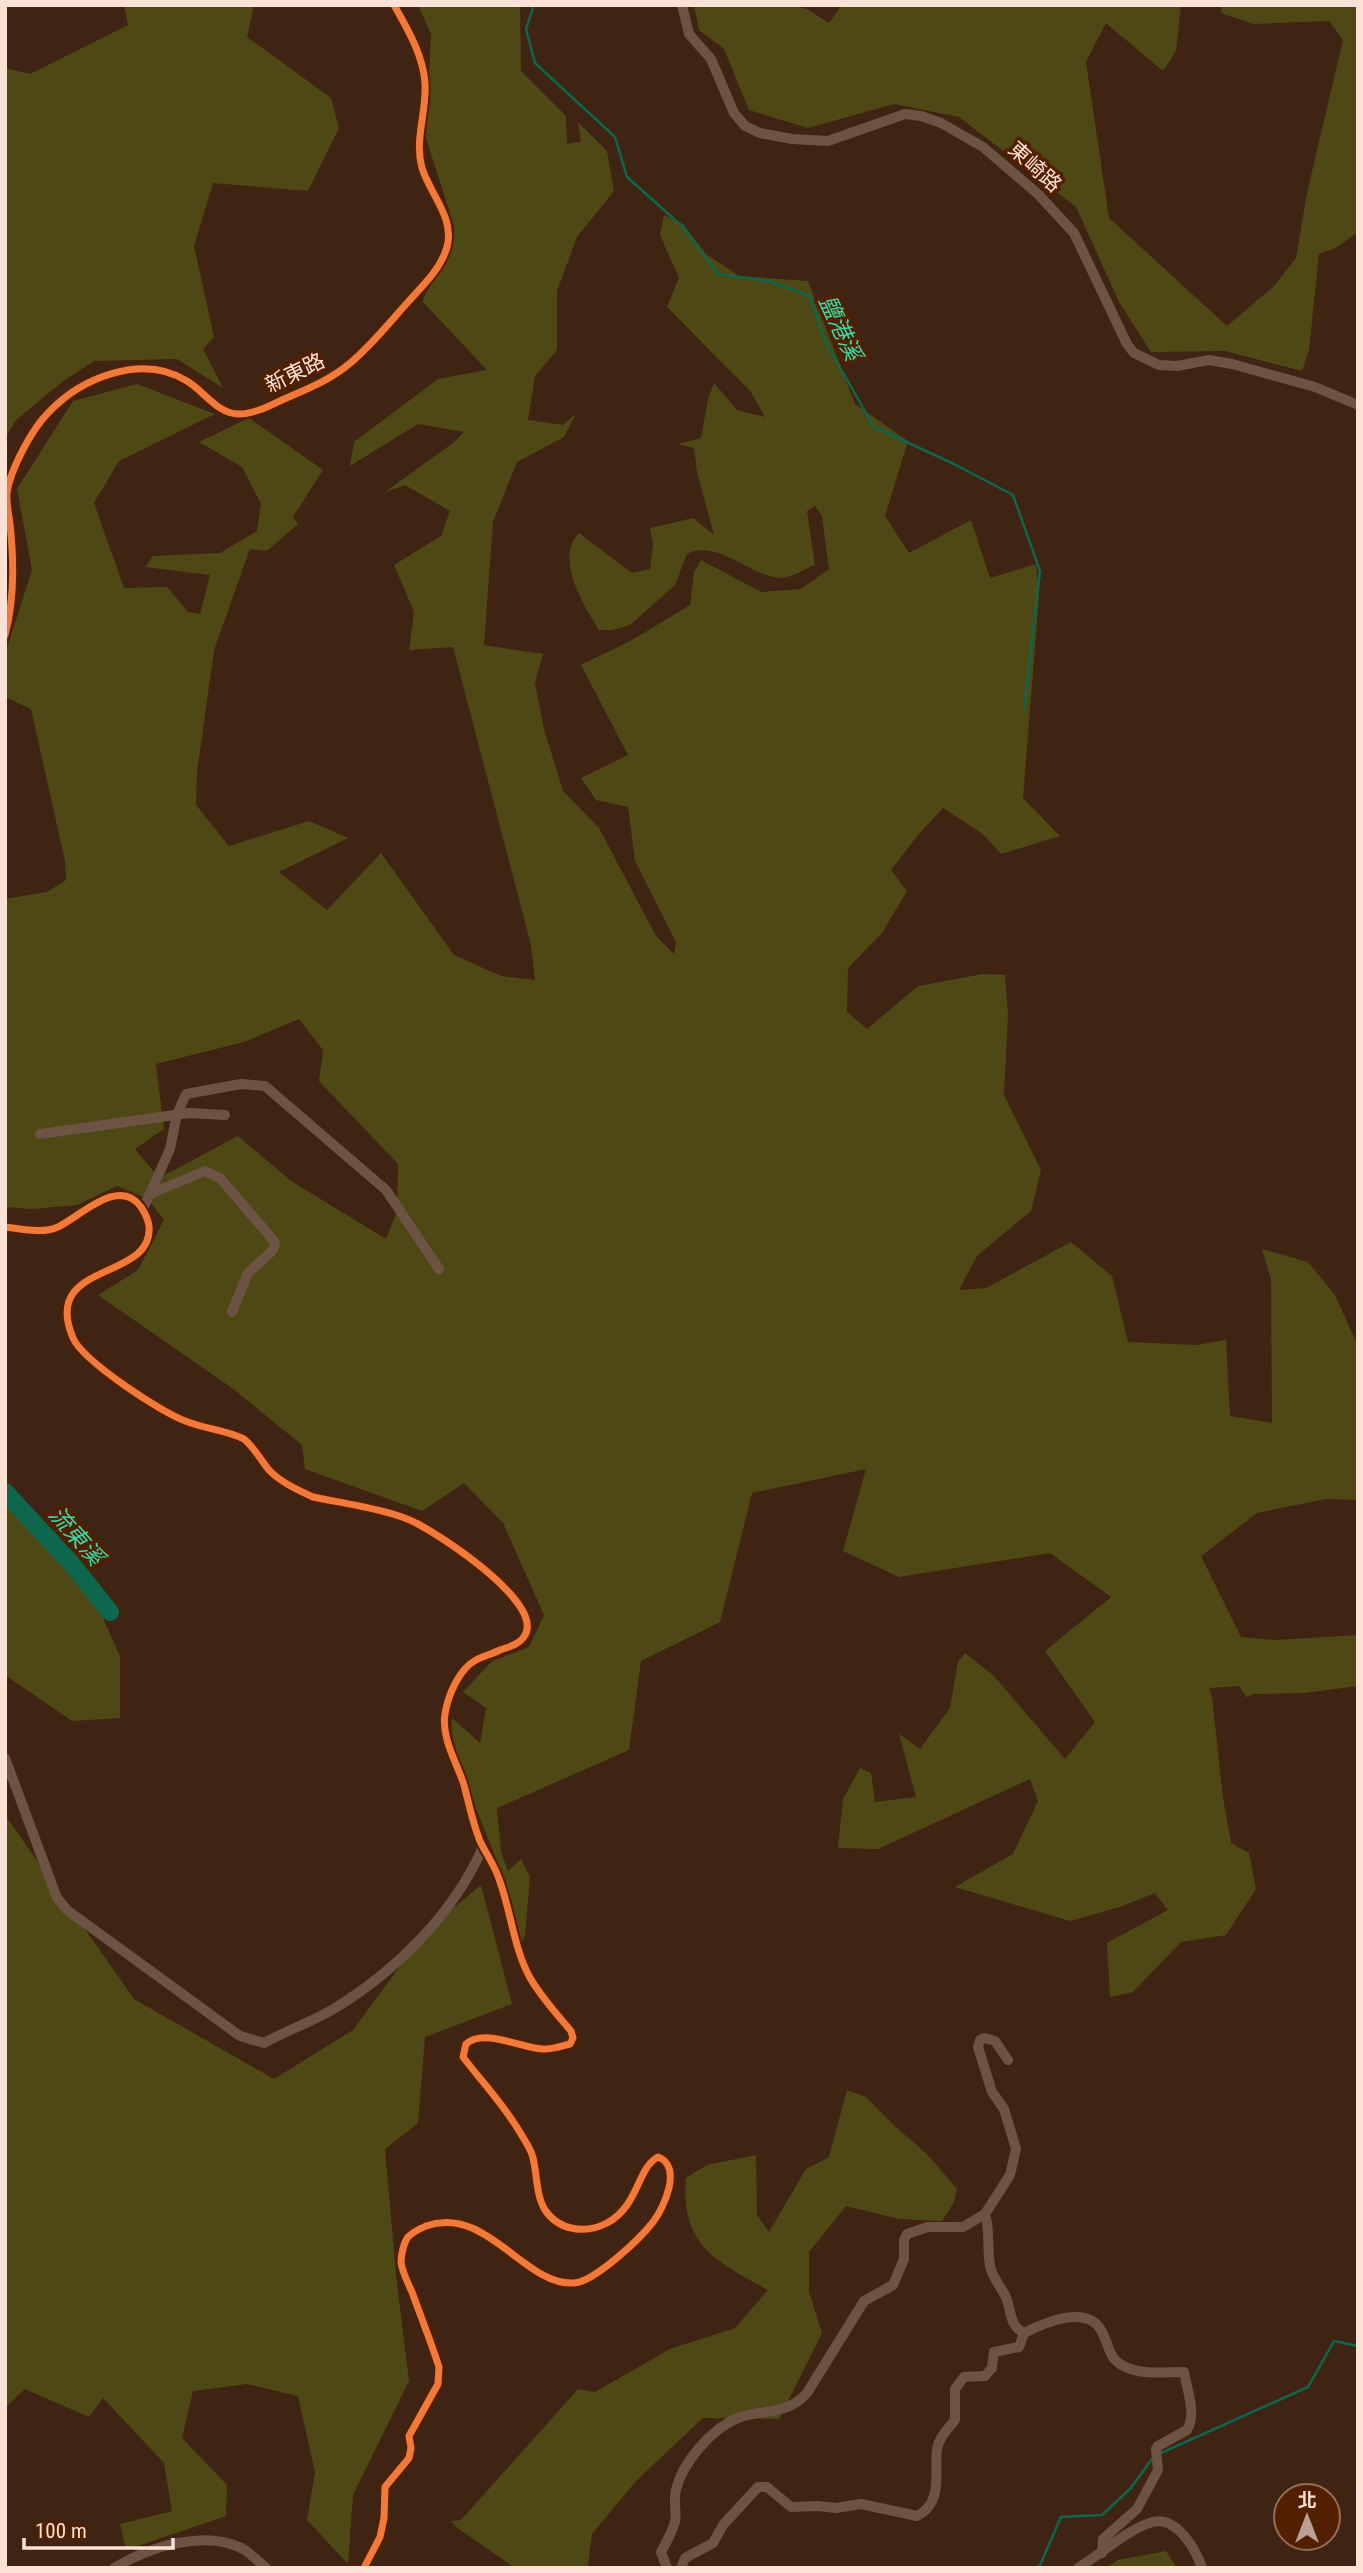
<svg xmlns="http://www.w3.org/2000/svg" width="1363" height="2573" font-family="'Roboto Condensed','Noto Sans TC',sans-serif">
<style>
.green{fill:#4e4914;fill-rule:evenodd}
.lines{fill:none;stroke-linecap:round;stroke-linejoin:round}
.stream{stroke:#0c674d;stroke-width:2.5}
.river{stroke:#0c674d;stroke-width:18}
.minor{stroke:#6c5344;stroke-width:10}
.cycleway-casing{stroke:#521f00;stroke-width:11}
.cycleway{stroke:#f17a3a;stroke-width:7}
.labels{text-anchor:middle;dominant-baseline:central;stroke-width:7;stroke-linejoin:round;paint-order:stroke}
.street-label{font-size:21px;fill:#fce2d6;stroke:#521f00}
.water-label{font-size:23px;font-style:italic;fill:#36ddac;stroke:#521f00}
</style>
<rect width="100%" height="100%" fill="#3f2413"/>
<g class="green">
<polygon points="124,5 254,5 247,37 331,98 339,128 308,191 213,183 194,246 214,337 203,349 223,388 177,359 94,361 62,382 16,420 5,438 5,68 30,74 128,25"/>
<path d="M418 5H520L521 71 566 116 567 144 581 142 578 122 607 151 614 191 577 237 557 291V350L535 376 528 420 563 425 576 414 564 437 517 462 493 522 484 645 543 654 535 683 544 729 563 791 599 828 656 936 674 954 676 942 635 861 628 807 596 800 581 778 628 755 581 665 632 640 690 605 694 572 701 560 761 592 801 589 829 569 822 516 815 506 807 511 815 565C805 569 789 579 779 578 748 575 717 539 687 554L675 585 630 625 612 630H599C584 605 554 559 579 533L632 573 650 569 653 544 650 528 693 518 714 535 697 472 694 448 679 444 701 438 708 399 714 383 737 410 765 417 751 392 667 307 679 278 660 235 664 215 683 224 706 254 739 276 808 281 855 404 908 441 885 516 909 553 971 520 990 578 1036 564 1039 596 1023 798 1060 836 1001 854 983 834 943 808 918 835 891 870 907 891 882 933 848 968 847 1012 867 1029 918 986 983 974 1005 975 1008 1015 1004 1095 1041 1170 1031 1211 977 1256 959 1290 986 1288 1071 1242 1112 1276 1128 1342 1196 1345 1226 1340 1230 1416 1272 1423 1271 1279 1262 1249 1308 1262 1335 1295 1358 1346V1500L1326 1499 1257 1513 1201 1556 1241 1637 1276 1640 1358 1635V1686L1304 1693 1255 1694 1246 1697 1239 1686 1209 1688 1212 1697 1223 1798 1231 1843 1249 1853 1256 1889 1226 1935 1181 1942 1133 1992 1110 1997 1107 1943 1168 1910 1155 1893 1120 1907 1070 1921 955 1887 1013 1854 1038 1801 1030 1779 878 1849 838 1848 843 1799 860 1768 871 1773 875 1802 916 1797 899 1734 920 1749 950 1708 958 1662 965 1653 994 1676 1065 1759 1095 1722 1045 1651 1111 1597 1050 1553 899 1577 843 1551 866 1469 752 1493 720 1622 641 1661 629 1750 497 1808 501 1852 508 1871 521 1859 530 1877 525 1935 521 1945C514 1921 509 1896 501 1872 489 1837 447 1748 452 1718L480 1743 486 1708 463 1692 492 1661 529 1647 544 1615 503 1523 464 1483 422 1511 305 1469 302 1445 232 1388 98 1295 138 1270 164 1220 148 1199 117 1186 77 1205 32 1209 5 1207V899L47 892 66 880 65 861 31 709 5 697V654L32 570 17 489 73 401 137 384 215 414 119 461 94 503 124 588 167 587 188 612 200 614 210 575 145 567 153 556 220 553 257 531 261 504 242 467 199 442 249 418 323 470 293 517 298 524 267 551 250 549 214 650 197 773 196 805 229 846 309 821 348 838 279 872 327 910 381 853 454 955 501 976 535 980 531 945 453 647 409 650 414 612 394 565 441 536 450 511 405 485 385 492 453 443 464 432 418 424 350 466 354 442 438 379 487 370 422 301 452 247 454 226 426 138 431 34ZM299 1019 323 1050 319 1081 398 1164 397 1211 386 1239 291 1181 238 1136 159 1178 135 1149 164 1129 156 1064 244 1042Z"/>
<polygon points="694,5 792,5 807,9 829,23 842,5 1181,5 1176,51 1163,71 1106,23 1086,62 1109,218 1227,326 1274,286 1296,258 1307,193 1343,40 1329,21 1254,24 1221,13 1222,5 1358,5 1358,232 1336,248 1319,254 1309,350 1302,371 1225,351 1151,352 1119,302 1076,207 959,117 894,104 808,128 749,110 724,49 699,30"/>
<polygon points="5,1494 73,1552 120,1656 120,1718 72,1721 5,1675"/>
<polygon points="5,1815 134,1999 274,2079 353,2030 426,1931 481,1885 512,2004 425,2037 418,2123 385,2149 396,2275 409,2381 353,2495 348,2564 307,2520 315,2472 298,2396 247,2384 193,2391 182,2438 227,2485 226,2516 126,2550 120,2524 172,2511 164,2463 103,2398 89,2417 25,2389 5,2408"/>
<path d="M847 2090 866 2097 898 2129 927 2154 957 2189 954 2202 942 2221 899 2219 846 2206 809 2252V2292L822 2333 779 2419 703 2418 637 2480 592 2534 588 2566 585 2568H515L456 2527 451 2521 461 2520 578 2389 595 2392 670 2349 735 2328 768 2290C716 2261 680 2245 686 2178L707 2165 756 2155 757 2215 769 2232 806 2169 829 2157Z"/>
<polygon points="1166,2551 1177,2568 1106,2568 1118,2560"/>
</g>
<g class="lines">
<g class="stream">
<polyline points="534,5 526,29 535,63 615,137 627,177 683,227 718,274 769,281 810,296 826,343 874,427 954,464 1013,495 1040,571 1024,711"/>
<polyline points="1161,2453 1308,2387 1334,2341 1358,2346"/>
<polyline points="1037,2568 1040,2565 1061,2517 1102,2515 1130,2489 1152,2459"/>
</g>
<polyline class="river" points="5,1492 71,1563 110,1612"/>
<g class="minor">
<polyline points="682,5 689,34 711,59 734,113 745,126 760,133 792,139 828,141 905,114 921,116 941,123 983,147 1038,194 1074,233 1127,344 1134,353 1159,365 1177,366 1209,360 1232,364 1315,387 1358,405"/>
<path d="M5 635C15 599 14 561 10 524 9 514 6 504 7 493 10 470 32 429 48 413 81 378 141 353 187 381 204 391 217 414 239 414 255 414 271 405 284 399 307 389 330 380 349 364 371 346 389 323 408 302 422 286 441 269 447 247 455 218 430 194 422 168 414 139 427 112 425 83 423 55 408 30 394 5"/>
<polyline points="40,1134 189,1113 225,1115"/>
<polyline points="150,1194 205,1171 220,1178 274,1241 275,1245 272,1251 248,1273 232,1312"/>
<polyline points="143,1209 170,1149 177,1114 186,1094 241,1084 265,1086 386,1190 439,1269"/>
<path d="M5 1227C22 1229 42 1234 58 1227 81 1216 119 1176 141 1207 145 1213 148 1219 149 1226 154 1282 40 1260 73 1338 83 1361 163 1414 188 1422 206 1429 226 1430 244 1439 254 1447 260 1459 269 1470 280 1482 298 1490 313 1497 341 1503 392 1510 416 1523 440 1535 550 1606 523 1638 518 1645 508 1647 500 1650 492 1654 483 1656 476 1660 459 1669 448 1695 445 1714 441 1738 457 1763 464 1785 469 1804 473 1824 480 1841 486 1854 495 1866 499 1879 511 1911 513 1945 529 1976 540 1996 556 2013 571 2031L573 2038 570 2044C562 2046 551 2050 542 2049 522 2048 484 2028 466 2044L463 2057C482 2082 505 2106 521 2134 525 2141 531 2149 533 2158 537 2173 536 2196 545 2210 559 2231 586 2234 607 2223 639 2206 637 2168 658 2157 683 2166 664 2208 653 2222 640 2239 594 2282 574 2283 524 2286 487 2205 426 2226 419 2229 414 2231 408 2237 404 2242 401 2255 401 2262 402 2272 408 2283 412 2292 421 2317 431 2342 439 2367L438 2384 409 2436 411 2448 409 2458 385 2487 384 2518 380 2537 364 2568"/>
<path d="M5 1758 57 1898 67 1910 240 2036 264 2043C288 2030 314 2021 337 2007 398 1969 454 1913 483 1847"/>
<path d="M1024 2333C1044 2323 1088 2303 1102 2332 1108 2343 1109 2357 1120 2364 1138 2376 1163 2372 1184 2372 1187 2390 1197 2414 1187 2430L1158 2446 1156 2449 1158 2470 1137 2509 1103 2539 1102 2553"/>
<path d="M114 2568C149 2547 207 2528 245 2550 252 2555 259 2562 266 2568"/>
<path d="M667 2568 661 2552C666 2543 672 2532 675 2522 677 2512 673 2500 676 2490 682 2463 712 2428 738 2418 764 2409 788 2415 807 2393L864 2301 893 2285 904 2259V2240L907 2234 928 2227H963L985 2214"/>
<path d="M681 2568 685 2558 713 2543 723 2525 758 2487H767L791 2507 818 2506 836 2508 861 2504 917 2516C944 2503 934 2472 937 2449 939 2437 948 2429 955 2420V2389L964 2377 985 2376 992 2368 994 2352 1019 2347 1024 2333C1008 2325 1012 2309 1005 2295 1000 2287 994 2278 991 2270 986 2252 991 2232 985 2214L1010 2175 1016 2149 1004 2109 992 2092 978 2047 980 2040 984 2038 995 2041 1008 2060"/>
<path d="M1078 2568C1100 2555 1129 2528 1153 2522 1177 2516 1196 2550 1202 2568"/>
</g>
<g class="cycleway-casing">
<g id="cycleway">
<path d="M5 635C15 599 14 561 10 524 9 514 6 504 7 493 10 470 32 429 48 413 81 378 141 353 187 381 204 391 217 414 239 414 255 414 271 405 284 399 307 389 330 380 349 364 371 346 389 323 408 302 422 286 441 269 447 247 455 218 430 194 422 168 414 139 427 112 425 83 423 55 408 30 394 5"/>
<path d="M5 1227C22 1229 42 1234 58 1227 81 1216 119 1176 141 1207 145 1213 148 1219 149 1226 154 1282 40 1260 73 1338 83 1361 163 1414 188 1422 206 1429 226 1430 244 1439 254 1447 260 1459 269 1470 280 1482 298 1490 313 1497 341 1503 392 1510 416 1523 440 1535 550 1606 523 1638 518 1645 508 1647 500 1650 492 1654 483 1656 476 1660 459 1669 448 1695 445 1714 441 1738 457 1763 464 1785 469 1804 473 1824 480 1841 486 1854 495 1866 499 1879 511 1911 513 1945 529 1976 540 1996 556 2013 571 2031L573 2038 570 2044C562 2046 551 2050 542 2049 522 2048 484 2028 466 2044L463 2057C482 2082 505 2106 521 2134 525 2141 531 2149 533 2158 537 2173 536 2196 545 2210 559 2231 586 2234 607 2223 639 2206 637 2168 658 2157 683 2166 664 2208 653 2222 640 2239 594 2282 574 2283 524 2286 487 2205 426 2226 419 2229 414 2231 408 2237 404 2242 401 2255 401 2262 402 2272 408 2283 412 2292 421 2317 431 2342 439 2367L438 2384 409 2436 411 2448 409 2458 385 2487 384 2518 380 2537 364 2568"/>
</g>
</g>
<use href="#cycleway" class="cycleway"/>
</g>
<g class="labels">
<g class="street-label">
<text transform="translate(1035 167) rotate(42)">東崎路</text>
<text transform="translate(295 373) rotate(-26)">新東路</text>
</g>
<g class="water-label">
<text transform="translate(840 328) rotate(65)">鹽港溪</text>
<text transform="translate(76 1536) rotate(49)">流東溪</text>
</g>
</g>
<rect width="1363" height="2573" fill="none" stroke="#fce2d6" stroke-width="14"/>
<g transform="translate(1307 2517)"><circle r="33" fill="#521f00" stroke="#966d56" stroke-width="2"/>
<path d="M0-5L12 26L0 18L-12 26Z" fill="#baa092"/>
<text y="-10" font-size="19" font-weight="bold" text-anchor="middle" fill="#fce2d6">北</text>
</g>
<path d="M24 2538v10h149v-10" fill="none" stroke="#fce2d6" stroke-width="3.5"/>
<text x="35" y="2538" font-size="21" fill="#fce2d6" stroke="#521f00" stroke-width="5" paint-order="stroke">100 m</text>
</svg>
